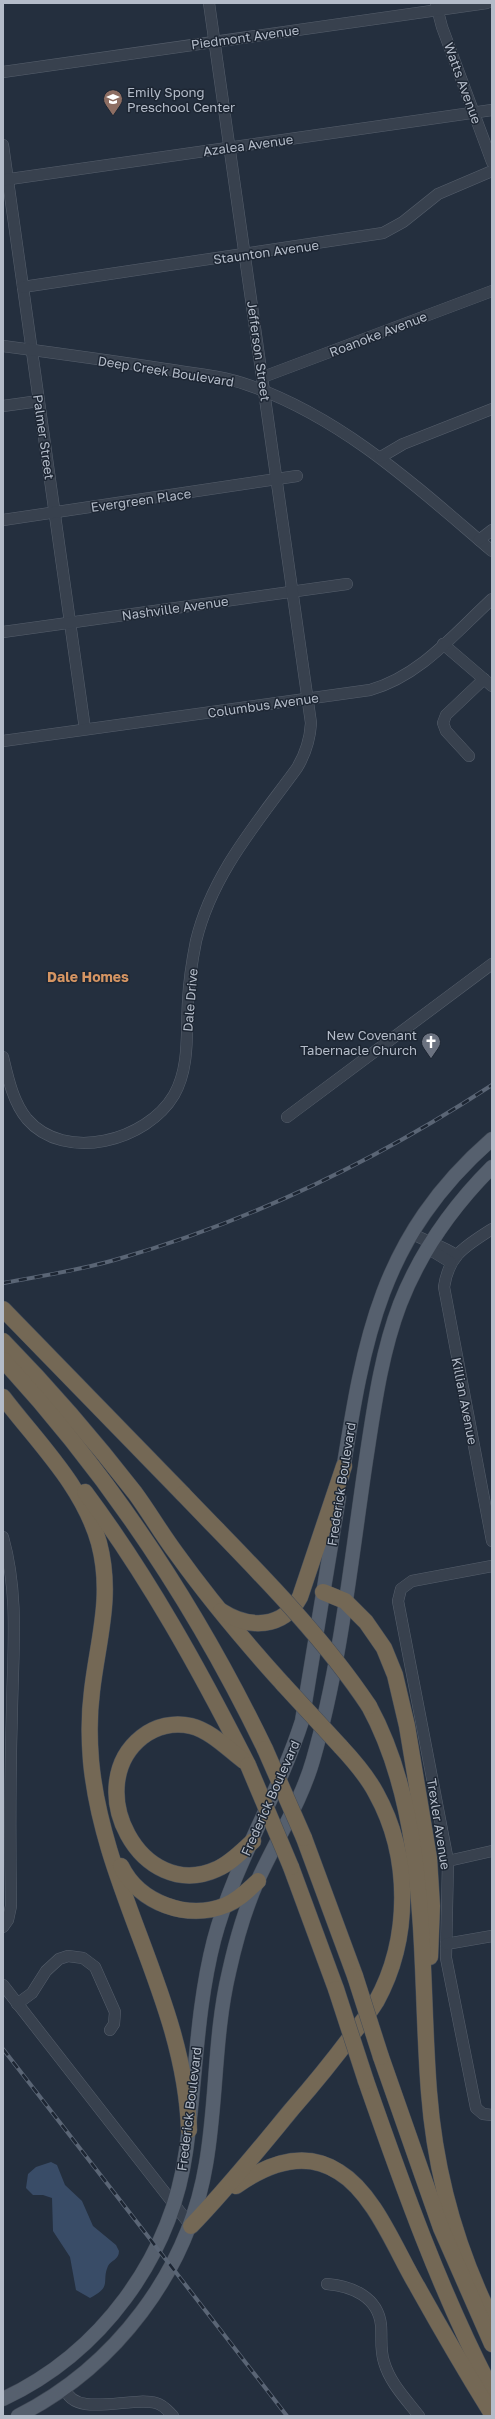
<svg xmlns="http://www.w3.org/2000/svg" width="495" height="2419" font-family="'Golos Text',sans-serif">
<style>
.water{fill:#394c67}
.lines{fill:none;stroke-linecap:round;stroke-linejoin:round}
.minor-casing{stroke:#565f6c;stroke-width:12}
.major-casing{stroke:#414a57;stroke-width:15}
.highway-casing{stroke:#434c59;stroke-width:17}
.minor{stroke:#38414e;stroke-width:11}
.major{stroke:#56606e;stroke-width:14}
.highway{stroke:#746855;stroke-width:16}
.rail-casing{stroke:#5a6575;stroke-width:4}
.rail{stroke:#1d2633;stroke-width:2.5;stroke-dasharray:8;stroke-linecap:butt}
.highway-bridge-casing{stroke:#434c59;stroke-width:17;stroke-linecap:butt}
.highway-bridge{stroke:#746855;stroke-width:16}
.labels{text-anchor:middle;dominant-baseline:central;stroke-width:3;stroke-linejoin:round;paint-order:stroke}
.street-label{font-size:13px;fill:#b4bcc9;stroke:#1d2633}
.poi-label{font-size:13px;fill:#b4bcc9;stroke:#1d2633;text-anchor:start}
.neighbourhood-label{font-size:14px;font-weight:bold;fill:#d59563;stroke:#1d2633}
</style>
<rect width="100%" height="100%" fill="#242f3e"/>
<path class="water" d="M51 2162 57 2165 65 2185 82 2201 93 2226 116 2245 119 2251C119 2260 111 2260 108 2266 101 2282 113 2286 90 2298L76 2290 70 2257 53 2231 52 2198 43 2195H33L26 2188 28 2174 36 2167Z"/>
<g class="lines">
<g class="minor-casing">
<g id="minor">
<polyline points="436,4 442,27 492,162"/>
<polyline points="3,72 487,3"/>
<polyline points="3,145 85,729"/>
<polyline points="3,180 492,110"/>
<polyline points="23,287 383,233 403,222 438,194 492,171"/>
<path d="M3 346C55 353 107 360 159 368 189 373 220 375 248 385 343 418 417 487 492 551"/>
<polyline points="263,377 492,291"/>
<polyline points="3,406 39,401"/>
<polyline points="381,457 403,444 492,409"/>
<polyline points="3,520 297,476"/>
<polyline points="479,540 492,530"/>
<polyline points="3,632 347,584"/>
<polyline points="443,644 492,686"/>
<path d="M3 741 370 690C420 676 454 634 492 599"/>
<polyline points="469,756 446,731 443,723 446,715 484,679"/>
<path d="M3 1057C8 1078 13 1102 27 1119 65 1163 147 1141 174 1095 190 1067 186 1033 188 1001 189 981 192 961 196 941 212 874 257 823 297 768 306 753 310 740 311 723L209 3"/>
<polyline points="287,1117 492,964"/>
<path d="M492 1229C466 1246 449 1254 444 1287L492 1541"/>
<path d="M411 1233C427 1242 441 1245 456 1255"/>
<polyline points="431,1244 432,1251 450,1262"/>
<path d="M3 1537C19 1594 13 1650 12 1709 10 1775 10 1840 11 1906L8 1920 3 1927"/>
<polyline points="492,1566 412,1581 401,1589 398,1601 448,1861 446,1958 476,2108 483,2114 492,2115"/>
<polyline points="448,1861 492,1851"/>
<polyline points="446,1944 492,1936"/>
<polyline points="3,1985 191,2226"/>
<polyline points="17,2004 32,1993 46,1971 59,1959 68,1956 83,1958 95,1967 115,2012 114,2024 110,2030"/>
<path d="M327 2284C352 2286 378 2297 381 2325 382 2338 380 2350 384 2362 390 2383 406 2399 419 2416"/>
<path d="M65 2388C73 2419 131 2396 156 2403 164 2405 168 2411 173 2416"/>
</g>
</g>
<g class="major-casing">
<g id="major">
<path d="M342 1477C364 1338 380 1237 492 1139"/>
<path d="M3 2399C101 2353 171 2258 186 2151 196 2080 196 2010 214 1940 234 1864 278 1796 302 1721L339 1497"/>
<path d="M18 2416C115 2367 188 2272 206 2164 217 2101 214 2035 229 1972 236 1940 245 1909 258 1880 276 1840 301 1802 313 1760 341 1663 351 1560 366 1460 374 1408 381 1354 400 1304 420 1253 453 1206 492 1167"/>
</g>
</g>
<g class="highway-casing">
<g id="highway">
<polyline points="3,1309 183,1494"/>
<path d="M3 1341C50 1389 94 1440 135 1493 149 1512 161 1533 176 1553 209 1599 245 1642 283 1684"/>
<path d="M3 1360C109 1475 197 1608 265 1749"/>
<path d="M3 1397C38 1443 83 1486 99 1543 113 1596 98 1639 92 1691 89 1714 89 1737 91 1761 103 1890 185 2000 189 2130"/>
<path d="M85 1492C149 1578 199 1669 248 1765"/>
<polyline points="323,1592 345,1601 366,1622 384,1648 395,1675 407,1726 429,1858 432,1906 430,1957"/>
<path d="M221 1611C249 1629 283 1629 300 1597L344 1466"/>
<path d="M369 1706C431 1820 419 1966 429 2092 435 2171 456 2248 492 2320"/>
<path d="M244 1761C228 1749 211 1731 191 1726 174 1722 156 1726 142 1737 80 1786 141 1904 217 1869 231 1863 242 1851 253 1841"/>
<polyline points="304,1838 355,1976"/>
<path d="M121 1866C139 1903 188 1921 226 1905 239 1900 248 1890 258 1881"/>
<polyline points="291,1867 336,1989"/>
<polyline points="381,2057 441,2228 492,2344"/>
<path d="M366 2081C403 2187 440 2291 492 2391"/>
<path d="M236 2186C267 2164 304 2149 339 2172 375 2194 396 2251 417 2286 441 2329 466 2372 492 2414"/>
<path d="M191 2226C227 2189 259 2149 292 2109 314 2084 335 2058 355 2031 362 2022 370 2012 376 2002 411 1939 411 1856 376 1793 367 1776 354 1761 341 1747"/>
</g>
</g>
<use href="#minor" class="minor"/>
<use href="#major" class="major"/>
<use href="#highway" class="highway"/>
<g class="rail-casing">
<g id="rail">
<path d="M3 1283C42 1276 81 1270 118 1259 251 1221 377 1160 492 1085"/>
<polyline points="3,2049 287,2416"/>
</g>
</g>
<use href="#rail" class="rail"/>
<g class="highway-bridge-casing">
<g id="highway-bridge">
<path d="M183 1494C248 1562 317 1628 369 1706"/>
<polyline points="283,1684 341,1747"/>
<polyline points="265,1749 304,1838"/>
<polyline points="248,1765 291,1867"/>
<polyline points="355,1976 381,2057"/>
<polyline points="336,1989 366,2081"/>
</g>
</g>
<use href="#highway-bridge" class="highway-bridge"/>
</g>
<defs>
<g id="school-pin" transform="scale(1)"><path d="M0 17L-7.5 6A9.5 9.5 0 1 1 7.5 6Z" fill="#8d6e63" stroke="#1d2633"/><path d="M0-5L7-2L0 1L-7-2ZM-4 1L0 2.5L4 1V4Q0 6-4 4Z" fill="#fff"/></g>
<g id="church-pin" transform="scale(1)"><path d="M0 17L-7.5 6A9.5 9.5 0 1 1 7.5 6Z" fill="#6b7280" stroke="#1d2633"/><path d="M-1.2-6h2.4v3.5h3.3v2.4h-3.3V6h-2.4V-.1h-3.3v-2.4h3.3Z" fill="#fff"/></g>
</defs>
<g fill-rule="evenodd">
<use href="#school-pin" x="113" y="99"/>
<use href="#church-pin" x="431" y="1042"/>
</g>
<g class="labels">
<g class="street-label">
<text transform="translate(245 37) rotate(-8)">Piedmont Avenue</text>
<text transform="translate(463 83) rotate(70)">Watts Avenue</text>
<text transform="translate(248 145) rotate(-8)">Azalea Avenue</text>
<text transform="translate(266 252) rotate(-8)">Staunton Avenue</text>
<text transform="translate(378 334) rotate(-21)">Roanoke Avenue</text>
<text transform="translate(259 351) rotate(82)">Jefferson Street</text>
<text transform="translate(166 371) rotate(9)">Deep Creek Boulevard</text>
<text transform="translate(44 437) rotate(82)">Palmer Street</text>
<text transform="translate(141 500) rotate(-8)">Evergreen Place</text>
<text transform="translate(175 608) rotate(-8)">Nashville Avenue</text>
<text transform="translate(263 705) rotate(-8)">Columbus Avenue</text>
<text transform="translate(190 1000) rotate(-85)">Dale Drive</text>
<text transform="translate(465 1401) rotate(79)">Killian Avenue</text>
<text transform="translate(341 1484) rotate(-81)">Frederick Boulevard</text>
<text transform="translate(270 1798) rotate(-66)">Frederick Boulevard</text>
<text transform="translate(439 1824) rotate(81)">Trexler Avenue</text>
<text transform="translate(189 2109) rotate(-83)">Frederick Boulevard</text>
</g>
<g class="poi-label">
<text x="127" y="92">Emily Spong<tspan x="127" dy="15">Preschool Center</tspan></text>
<text x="417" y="1035" text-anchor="end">New Covenant<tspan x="417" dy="15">Tabernacle Church</tspan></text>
</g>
<g class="neighbourhood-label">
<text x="88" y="976">Dale Homes</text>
</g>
</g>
<rect width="495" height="2419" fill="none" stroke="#b4bcc9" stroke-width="8"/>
</svg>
